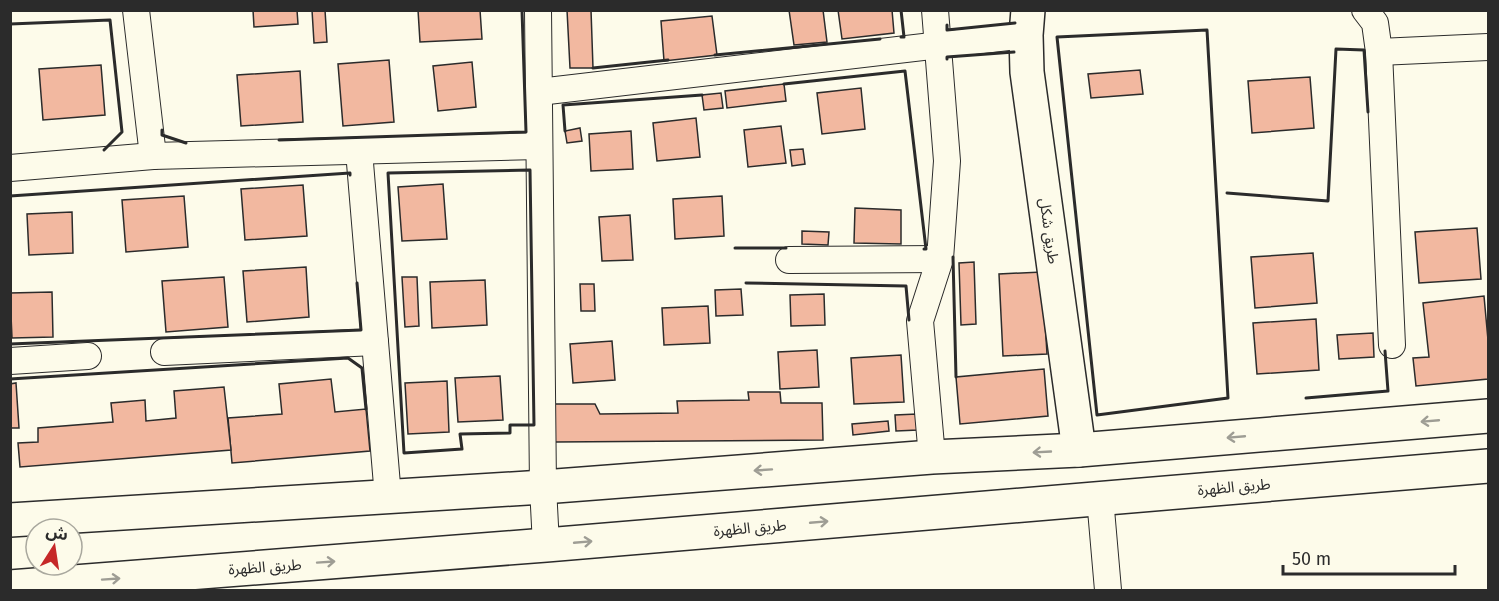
<svg xmlns="http://www.w3.org/2000/svg" width="1499" height="601" font-family="'Fira Sans','Noto Sans Arabic',sans-serif">
<style>
.building{fill:#f2b8a0;stroke:#2b2b2b;stroke-width:1.5}
.lines{fill:none;stroke-linecap:round;stroke-linejoin:round}
.minor-casing{stroke:#2b2b2b;stroke-width:28}
.major-casing{stroke:#2b2b2b;stroke-width:36}
.minor{stroke:#fdfbea;stroke-width:26}
.major{stroke:#fdfbea;stroke-width:33}
.wall{stroke:#2b2b2b;stroke-width:3}
.oneway{stroke:#9e9d94}
.labels{text-anchor:middle;dominant-baseline:central;stroke-width:4.5;stroke-linejoin:round;paint-order:stroke}
.street-label{font-size:15px;fill:#2b2b2b;stroke:#fdfbea}
</style>
<rect width="100%" height="100%" fill="#fdfbea"/>
<g class="building">
<polygon points="253,10 297,10 298,24 254,27"/>
<polygon points="312,10 325,10 327,42 314,43"/>
<polygon points="418,10 480,10 482,39 420,42"/>
<polygon points="567,10 591,10 593,68 570,68"/>
<polygon points="789,10 823,10 827,42 794,45"/>
<polygon points="838,10 892,10 894,33 842,39"/>
<polygon points="712,16 717,55 664,61 661,21"/>
<polygon points="389,60 394,122 343,126 338,64"/>
<polygon points="472,62 476,107 438,111 433,66"/>
<polygon points="101,65 105,115 43,120 39,69"/>
<polygon points="1140,70 1143,94 1091,98 1088,74"/>
<polygon points="300,71 303,122 241,126 237,75"/>
<polygon points="1310,77 1314,128 1252,133 1248,81"/>
<polygon points="784,84 786,101 727,108 725,91"/>
<polygon points="861,88 865,129 822,134 817,93"/>
<polygon points="721,93 723,108 704,110 702,95"/>
<polygon points="696,118 700,157 657,161 653,123"/>
<polygon points="781,126 786,163 748,167 744,130"/>
<polygon points="580,128 582,141 567,143 565,131"/>
<polygon points="631,131 633,169 591,171 589,134"/>
<polygon points="803,149 805,164 792,166 790,150"/>
<polygon points="443,184 447,239 402,241 398,187"/>
<polygon points="303,185 307,236 245,240 241,189"/>
<polygon points="184,196 188,247 126,252 122,200"/>
<polygon points="722,196 724,236 675,239 673,199"/>
<polygon points="855,208 901,210 901,244 854,243"/>
<polygon points="72,212 73,253 29,255 27,214"/>
<polygon points="630,215 633,260 602,261 599,217"/>
<polygon points="1477,228 1481,279 1419,283 1415,232"/>
<polygon points="802,231 829,232 828,245 802,244"/>
<polygon points="1313,253 1317,303 1255,308 1251,257"/>
<polygon points="974,262 976,324 961,325 959,263"/>
<polygon points="306,267 309,317 247,322 243,271"/>
<polygon points="1042,272 1047,354 1003,356 999,274"/>
<polygon points="224,277 228,327 166,332 162,281"/>
<polygon points="402,277 417,277 419,326 405,327"/>
<polygon points="485,280 487,325 432,328 430,282"/>
<polygon points="580,284 594,284 595,311 581,311"/>
<polygon points="741,289 743,315 716,316 715,290"/>
<polygon points="52,292 53,337 12,338 10,293"/>
<polygon points="824,294 825,325 791,326 790,295"/>
<polygon points="1484,296 1488,340 1488,379 1416,386 1413,358 1429,357 1423,303"/>
<polygon points="708,306 710,343 664,345 662,308"/>
<polygon points="1316,319 1319,370 1257,374 1253,323"/>
<polygon points="1373,333 1374,357 1339,359 1337,335"/>
<polygon points="612,341 615,380 573,383 570,344"/>
<polygon points="817,350 819,387 780,389 778,352"/>
<polygon points="901,355 904,402 854,404 851,358"/>
<polygon points="1044,369 1048,416 960,424 956,377"/>
<polygon points="500,376 503,420 458,422 455,378"/>
<polygon points="331,379 335,412 366,409 370,451 232,463 228,418 282,414 279,384"/>
<polygon points="447,381 449,432 408,434 405,383"/>
<polygon points="16,383 19,428 10,428 10,384"/>
<polygon points="224,387 231,450 20,467 18,443 38,442 38,428 113,422 111,403 145,400 146,421 176,418 174,391"/>
<polygon points="748,392 780,392 781,403 822,403 823,440 555,442 555,404 595,404 600,414 678,413 677,401 749,400"/>
<polygon points="917,414 918,430 896,431 895,415"/>
<polygon points="888,421 889,431 853,435 852,424"/>
</g>
<g class="lines">
<g class="minor-casing">
<g id="minor">
<polyline points="136,10 153,156"/>
<polyline points="538,10 543,487 546,545"/>
<polyline points="1365,10 1375,23 1379,52 1392,345"/>
<polyline points="1379,52 1488,47"/>
<polyline points="539,92 1026,35"/>
<polyline points="359,151 388,497"/>
<polyline points="10,168 153,156 538,146"/>
<polyline points="789,260 940,259"/>
<polyline points="164,352 375,342"/>
<polyline points="10,361 88,356"/>
<polyline points="932,457 920,321 940,259 947,161 935,10"/>
<polyline points="1100,498 1108,590"/>
</g>
</g>
<g class="major-casing">
<g id="major">
<polyline points="1028,10 1026,35 1027,72 1079,450"/>
<polyline points="10,520 543,487 932,457 1079,450 1488,416"/>
<polyline points="10,587 546,545 1488,466"/>
</g>
</g>
<use href="#minor" class="minor"/>
<use href="#major" class="major"/>
<g class="wall">
<polyline points="10,24 110,20 122,132 104,150"/>
<polyline points="947,25 947,30 1015,23"/>
<polygon points="1207,30 1228,398 1097,415 1057,37"/>
<polyline points="901,37 904,37 901,10"/>
<polyline points="715,55 880,39"/>
<polyline points="947,59 947,57 1014,52"/>
<polyline points="593,68 668,60"/>
<polyline points="784,84 905,71 926,249 924,249"/>
<polyline points="162,130 162,135 186,143"/>
<polyline points="565,131 563,105 702,95"/>
<polyline points="279,140 526,132 522,10"/>
<polygon points="530,170 534,425 510,425 510,433 460,434 462,449 404,453 388,173"/>
<polyline points="1227,193 1328,201 1336,49 1364,50 1368,112"/>
<polyline points="10,196 350,173 350,175"/>
<polyline points="735,248 786,248"/>
<polyline points="953,257 956,377"/>
<polyline points="746,283 906,286 909,320"/>
<polyline points="10,344 361,330 357,283"/>
<polyline points="10,379 348,358 362,368 366,409"/>
<polyline points="1306,398 1388,391 1385,351"/>
</g>
</g>
<defs><path id="oneway-shaft" d="M-6 0H5M1.5-3L5.5 0L1.5 3" fill="none" stroke-width="1.6" stroke-linecap="round" stroke-linejoin="round" transform="scale(1.5)"/></defs>
<g class="oneway">
<use href="#oneway-shaft" transform="translate(1430 421) rotate(175)"/>
<use href="#oneway-shaft" transform="translate(1236 437) rotate(175)"/>
<use href="#oneway-shaft" transform="translate(1042 452) rotate(177)"/>
<use href="#oneway-shaft" transform="translate(763 470) rotate(176)"/>
<use href="#oneway-shaft" transform="translate(819 522) rotate(-5)"/>
<use href="#oneway-shaft" transform="translate(583 542) rotate(-5)"/>
<use href="#oneway-shaft" transform="translate(326 562) rotate(-4)"/>
<use href="#oneway-shaft" transform="translate(111 579) rotate(-4)"/>
</g>
<g class="labels">
<g class="street-label">
<text transform="translate(1049 231) rotate(82)">طريق شكل</text>
<text transform="translate(1234 487) rotate(-5)">طريق الظهرة</text>
<text transform="translate(750 528) rotate(-5)">طريق الظهرة</text>
<text transform="translate(265 567) rotate(-4)">طريق الظهرة</text>
</g>
</g>
<rect width="1499" height="601" fill="none" stroke="#2b2b2b" stroke-width="24"/>
<g transform="translate(54 547) rotate(12)"><circle r="28" fill="#fdfbea" stroke="#a9a89e" stroke-width="1.5"/>
<path d="M0-4.5L10 22L0 15L-10 22Z" fill="#c62828"/>
<text y="-9" font-size="16" font-weight="bold" text-anchor="middle" fill="#2b2b2b">ش</text>
</g>
<path d="M1283 565v9h172v-9" fill="none" stroke="#2b2b2b" stroke-width="3"/>
<text x="1292" y="565" font-size="18" fill="#2b2b2b" stroke="#fdfbea" stroke-width="4.5" paint-order="stroke">50 m</text>
</svg>
